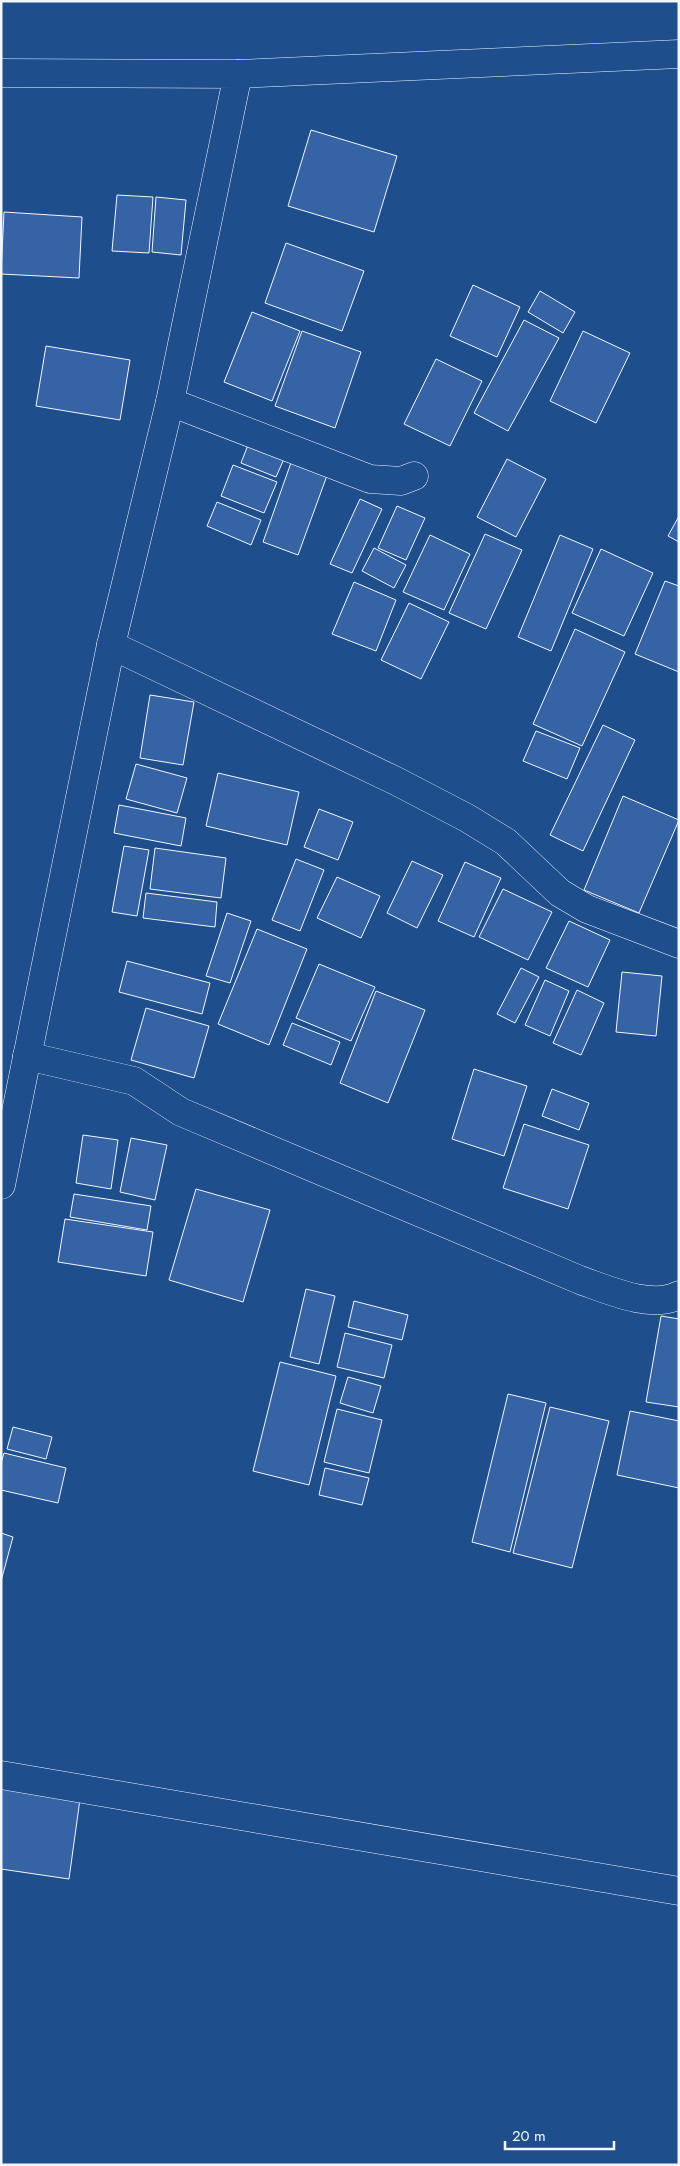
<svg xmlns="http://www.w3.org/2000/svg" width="680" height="2166" font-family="Jost,sans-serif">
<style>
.building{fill:#3563a3;stroke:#f2f6ff}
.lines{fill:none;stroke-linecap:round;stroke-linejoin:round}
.minor-casing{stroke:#f2f6ff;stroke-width:29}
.minor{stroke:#1f4e8c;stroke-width:28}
</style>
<rect width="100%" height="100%" fill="#1f4e8c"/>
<g class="building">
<polygon points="311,130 397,156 374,232 288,206"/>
<polygon points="117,195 153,197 149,253 112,251"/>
<polygon points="156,197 186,200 181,255 152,252"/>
<polygon points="4,212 82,217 79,278 1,274"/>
<polygon points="286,243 364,271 342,331 265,303"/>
<polygon points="473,285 520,307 497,357 450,336"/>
<polygon points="540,291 575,312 563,333 528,312"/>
<polygon points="252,312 300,331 272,401 224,382"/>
<polygon points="524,320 559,338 508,431 474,413"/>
<polygon points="302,331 361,352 335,428 275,406"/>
<polygon points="583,331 630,353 596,423 550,401"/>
<polygon points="46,346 130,360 120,420 36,406"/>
<polygon points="436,359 482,381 450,446 404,424"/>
<polygon points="251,437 287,452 276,477 241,463"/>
<polygon points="293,457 329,470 298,555 263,542"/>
<polygon points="507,459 546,479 516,537 477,517"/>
<polygon points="233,465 277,482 264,513 221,496"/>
<polygon points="360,499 382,509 352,573 330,564"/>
<polygon points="217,502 261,520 251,545 207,526"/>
<polygon points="397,506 425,518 406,560 378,548"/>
<polygon points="679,516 679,542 668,536"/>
<polygon points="485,534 522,550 486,629 449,613"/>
<polygon points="430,535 470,554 444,610 403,592"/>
<polygon points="560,535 593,549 551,651 518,637"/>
<polygon points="374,548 406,565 394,588 362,571"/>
<polygon points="601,549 653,573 624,636 572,613"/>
<polygon points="665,581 679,586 679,672 635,654"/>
<polygon points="354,582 396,600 376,651 332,634"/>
<polygon points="409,603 449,622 421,679 381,660"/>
<polygon points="575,629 625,652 582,746 533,724"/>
<polygon points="150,695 194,702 183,765 140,758"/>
<polygon points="603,725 635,740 583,851 550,835"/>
<polygon points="536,731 580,748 567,779 523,761"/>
<polygon points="136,764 187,778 177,813 126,799"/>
<polygon points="218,773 299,792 287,845 206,826"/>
<polygon points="623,796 679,820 639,913 584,890"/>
<polygon points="119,805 186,818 181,846 114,833"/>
<polygon points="319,809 353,822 338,860 304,847"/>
<polygon points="124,846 149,850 137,916 112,912"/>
<polygon points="155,848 226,858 221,898 150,889"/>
<polygon points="296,859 324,870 300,931 272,920"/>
<polygon points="412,861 443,875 417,928 387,913"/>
<polygon points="465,862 501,878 474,937 438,921"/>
<polygon points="337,877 380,896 361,938 317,918"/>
<polygon points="503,889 552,912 528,960 479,937"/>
<polygon points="146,893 217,902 215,927 143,918"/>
<polygon points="227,913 251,921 230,983 206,976"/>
<polygon points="569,921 610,940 588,987 546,968"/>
<polygon points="257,929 307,949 269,1045 218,1024"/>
<polygon points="127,961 210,983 202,1014 119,992"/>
<polygon points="319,964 375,987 351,1041 296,1018"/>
<polygon points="521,968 539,977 515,1023 497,1014"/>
<polygon points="622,972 662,976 656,1036 616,1032"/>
<polygon points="545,980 569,991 550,1036 525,1025"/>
<polygon points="577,990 604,1003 581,1055 553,1043"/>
<polygon points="376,991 425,1010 388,1103 340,1083"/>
<polygon points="146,1008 209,1026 194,1078 131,1060"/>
<polygon points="292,1023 340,1042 331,1065 283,1045"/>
<polygon points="474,1069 527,1086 504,1156 452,1139"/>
<polygon points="552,1089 589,1103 579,1130 542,1116"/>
<polygon points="524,1124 589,1145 568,1209 503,1188"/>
<polygon points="83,1135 118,1140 111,1189 76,1183"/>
<polygon points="131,1138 167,1145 155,1200 120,1192"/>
<polygon points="196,1189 270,1210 243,1302 169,1280"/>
<polygon points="74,1194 151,1206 147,1230 70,1217"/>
<polygon points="65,1219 153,1232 146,1276 58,1262"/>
<polygon points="306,1289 335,1296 319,1364 290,1357"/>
<polygon points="354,1301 408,1315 402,1340 348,1327"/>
<polygon points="661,1316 679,1319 679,1407 646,1402"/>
<polygon points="345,1333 392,1345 384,1378 337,1367"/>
<polygon points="280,1362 336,1376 309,1485 253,1471"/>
<polygon points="348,1377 381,1386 373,1413 340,1403"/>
<polygon points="508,1394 546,1403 510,1552 472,1542"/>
<polygon points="550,1407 609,1421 572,1568 513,1553"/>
<polygon points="337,1409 382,1420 369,1473 324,1462"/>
<polygon points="630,1411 679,1421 679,1488 617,1475"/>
<polygon points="13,1427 52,1437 46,1459 7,1449"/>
<polygon points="4,1453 66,1468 58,1503 1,1490 1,1463"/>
<polygon points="325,1468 369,1478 362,1505 319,1495"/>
<polygon points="1,1533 13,1537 1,1581"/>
<polygon points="1,1788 80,1799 69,1879 1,1869"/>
</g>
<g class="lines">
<g class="minor-casing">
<g id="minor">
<polyline points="1,73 238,74 170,402 111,645 1,1185"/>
<polyline points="238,74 679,54"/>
<polyline points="170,402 370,479 401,481 414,476"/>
<polyline points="111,645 396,781 467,818 506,842 560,893 587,909 679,944"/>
<path d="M27 1056 134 1081 181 1112 580 1280C606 1289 652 1310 679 1295"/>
<polyline points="1,1775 679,1891"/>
</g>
</g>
<use href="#minor" class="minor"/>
</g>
<rect width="680" height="2166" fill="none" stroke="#f2f6ff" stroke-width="5"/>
<path d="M505 2141v8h109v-8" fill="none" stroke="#f2f6ff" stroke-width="2.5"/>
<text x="512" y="2141" font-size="15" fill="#f2f6ff" stroke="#1f4e8c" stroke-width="4" paint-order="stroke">20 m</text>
</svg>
